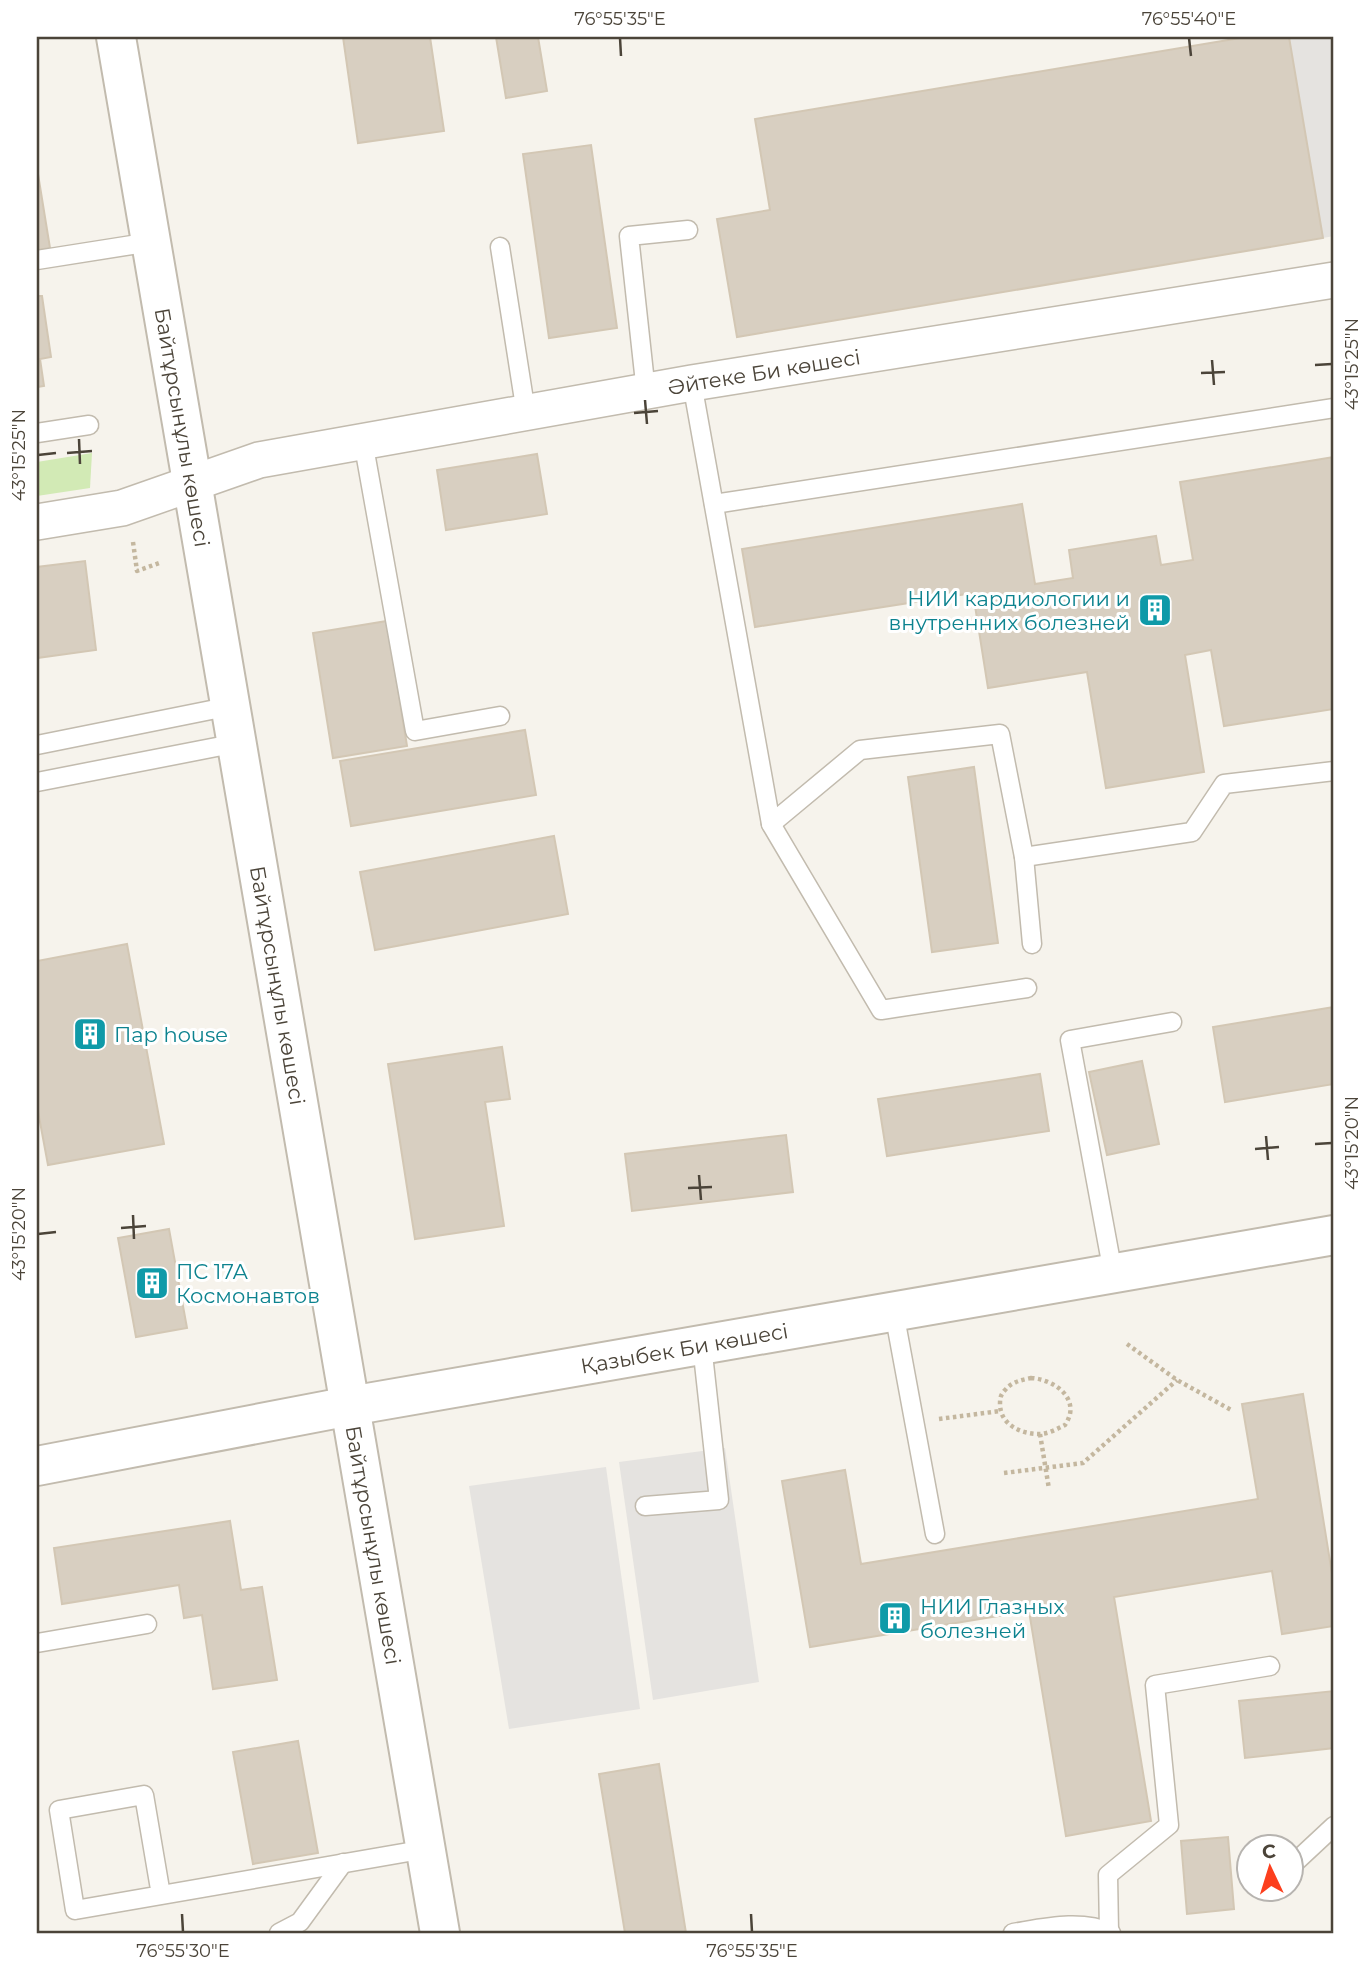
<svg xmlns="http://www.w3.org/2000/svg" width="1371" height="1970" font-family="Montserrat,sans-serif">
<style>
.green{fill:#d2eab5}
.parking{fill:#e5e3e0}
.building{fill:#d8cfc1;stroke:#d3c7b4;stroke-width:2}
.lines{fill:none;stroke-linecap:round;stroke-linejoin:round}
.service-casing{stroke:#c2bbae;stroke-width:21}
.minor-casing{stroke:#c2bbae;stroke-width:38}
.tertiary-casing{stroke:#c2bbae;stroke-width:42}
.path{stroke:#c4b79f;stroke-width:4.5;stroke-dasharray:3.5 3.5;stroke-linecap:butt}
.service{stroke:#fff;stroke-width:18}
.minor{stroke:#fff;stroke-width:35}
.tertiary{stroke:#fff;stroke-width:38}
.ticks{fill:none;stroke:#4b4439;stroke-width:2.5}
.labels{text-anchor:middle;dominant-baseline:central;stroke-width:6;stroke-linejoin:round;paint-order:stroke}
.street-label{font-size:21px;fill:#4b4439;stroke:#fff}
.culture-label{font-size:21px;fill:#0d838f;stroke:#fff;text-anchor:start}
.neatline{fill:none;stroke:#4b4439;stroke-width:2.5}
.ticks-label{font-size:18px;text-anchor:middle;fill:#4b4439}
</style>
<rect width="100%" height="100%" fill="#f6f3ec"/>
<polygon class="green" points="92,453 90,488 37,496 37,462"/>
<g class="parking">
<polygon points="1289,37 1334,37 1334,236 1323,238"/>
<polygon points="725,1448 759,1682 653,1700 619,1462"/>
<polygon points="606,1467 640,1709 509,1729 469,1486"/>
</g>
<g class="building">
<polygon points="343,37 430,37 444,131 358,143"/>
<polygon points="496,37 538,37 547,91 506,98"/>
<polygon points="1246,37 1289,37 1323,238 737,337 717,219 770,210 755,119"/>
<polygon points="591,145 617,328 549,338 523,154"/>
<polygon points="37,168 50,248 37,250"/>
<polygon points="37,296 42,296 51,357 40,359 44,386 37,387"/>
<polygon points="537,454 547,514 446,530 437,470"/>
<polygon points="1334,457 1334,709 1224,726 1211,650 1185,655 1204,772 1106,788 1087,672 988,688 973,593 755,627 742,549 1022,504 1035,584 1073,578 1069,550 1156,536 1161,565 1193,560 1180,482"/>
<polygon points="85,561 96,650 37,658 37,567"/>
<polygon points="387,621 407,746 333,758 313,633"/>
<polygon points="525,730 536,795 351,826 340,761"/>
<polygon points="974,767 998,943 932,952 908,777"/>
<polygon points="554,836 568,914 375,950 360,872"/>
<polygon points="127,944 164,1144 48,1165 37,1106 37,961"/>
<polygon points="1334,1007 1334,1084 1225,1102 1213,1027"/>
<polygon points="502,1047 510,1099 485,1102 504,1226 415,1239 388,1064"/>
<polygon points="1142,1061 1159,1144 1107,1155 1089,1072"/>
<polygon points="1040,1074 1049,1131 887,1156 878,1099"/>
<polygon points="786,1135 793,1192 632,1211 625,1154"/>
<polygon points="169,1229 187,1328 136,1337 118,1238"/>
<polygon points="1303,1394 1334,1586 1334,1626 1282,1634 1272,1571 1114,1597 1151,1821 1066,1836 1029,1611 810,1647 782,1481 845,1470 861,1564 1258,1499 1242,1404"/>
<polygon points="230,1521 241,1590 262,1587 277,1680 213,1689 202,1615 184,1618 179,1585 62,1604 54,1548"/>
<polygon points="1334,1691 1334,1748 1245,1758 1239,1701"/>
<polygon points="298,1741 318,1853 253,1864 233,1752"/>
<polygon points="659,1764 686,1933 625,1933 599,1774"/>
<polygon points="1228,1837 1234,1909 1187,1914 1181,1841"/>
</g>
<g class="lines">
<g class="service-casing">
<g id="service">
<polyline points="500,247 526,413"/>
<polyline points="37,260 151,242"/>
<polyline points="692,383 771,824 881,1010 1027,988"/>
<polyline points="646,392 629,236 688,230"/>
<polyline points="37,433 89,425"/>
<polyline points="363,441 415,731 500,716"/>
<polyline points="714,504 1334,408"/>
<polyline points="37,745 231,706"/>
<polyline points="37,782 237,743"/>
<polyline points="771,824 860,750 1000,734 1024,857 1032,944"/>
<polyline points="1024,857 1192,832 1224,784 1334,771"/>
<polyline points="1113,1273 1070,1040 1172,1022"/>
<polyline points="894,1312 935,1534"/>
<polyline points="645,1506 719,1500 702,1345"/>
<polyline points="37,1643 147,1624"/>
<polyline points="1290,1867 1334,1826"/>
<polyline points="161,1895 144,1795 59,1810 75,1910 426,1849"/>
<polyline points="1109,1932 1108,1875 1169,1825 1155,1685 1270,1666"/>
<polyline points="279,1933 300,1922 343,1863"/>
<path d="M1013 1933C1044 1928 1081 1919 1111 1933"/>
</g>
</g>
<g class="minor-casing">
<g id="minor">
<path id="s1" d="M37 522 122 508 259 460 692 383 1334 280"/>
</g>
</g>
<g class="tertiary-casing">
<g id="tertiary">
<path id="s2" d="M116 37 440 1933"/>
<path id="s3" d="M37 1466 350 1406 1334 1235"/>
</g>
</g>
<g class="path">
<polyline points="133,542 137,571 162,562"/>
<polyline points="1127,1344 1177,1380 1233,1411"/>
<path d="M1031 1378C1049 1379 1074 1392 1070 1414 1069 1418 1067 1422 1065 1425 1057 1429 1048 1434 1039 1434 1020 1434 1000 1424 1000 1404 1000 1397 1001 1394 1006 1389 1012 1382 1021 1380 1031 1378Z"/>
<polyline points="939,1419 1000,1411"/>
<polyline points="1040,1434 1049,1489"/>
<polyline points="1004,1473 1083,1463 1177,1380"/>
</g>
<use href="#service" class="service"/>
<use href="#minor" class="minor"/>
<use href="#tertiary" class="tertiary"/>
</g>
<path class="ticks" d="M620 38 621 56M1189 38 1191 56M1212 360 1214 385M1315 365 1332 364M1201 373 1225 372M645 400 647 424M634 413 658 411M79 439 80 464M67 453 92 451M38 455 56 453M1266 1136 1268 1160M1315 1144 1332 1143M1255 1149 1279 1147M699 1175 701 1200M688 1188 712 1187M133 1215 134 1239M121 1228 146 1226M38 1234 56 1232M182 1914 183 1932M751 1914 752 1932"/>
<defs>
<g id="building-square" transform="scale(1.75)"><rect x="-9" y="-9" width="18" height="18" rx="4" fill="#0f9aa8" stroke="#fff"/><path d="M-4-6H4V6H1V3H-1V6H-4ZM-2.5-4.3h1.7v1.8h-1.7ZM.8-4.3h1.7v1.8H.8ZM-2.5-1h1.7V.8h-1.7ZM.8-1h1.7V.8H.8Z" fill="#fff"/></g>
</defs>
<g fill-rule="evenodd">
<use href="#building-square" x="1155" y="610"/>
<use href="#building-square" x="90" y="1034"/>
<use href="#building-square" x="152" y="1283"/>
<use href="#building-square" x="895" y="1618"/>
</g>
<g class="labels">
<g class="street-label">
<text stroke="none"><textPath href="#s1" startOffset="744">Әйтеке Би көшесі</textPath></text>
<text stroke="none"><textPath href="#s2" startOffset="396">Байтұрсынұлы көшесі</textPath></text>
<text stroke="none"><textPath href="#s2" startOffset="962">Байтұрсынұлы көшесі</textPath></text>
<text stroke="none"><textPath href="#s3" startOffset="658">Қазыбек Би көшесі</textPath></text>
<text stroke="none"><textPath href="#s2" startOffset="1530">Байтұрсынұлы көшесі</textPath></text>
</g>
<g class="culture-label">
<text x="1130" y="598" text-anchor="end">НИИ кардиологии и<tspan x="1130" dy="24">внутренних болезней</tspan></text>
<text x="114" y="1034">Пар house</text>
<text x="176" y="1271">ПС 17А<tspan x="176" dy="24">Космонавтов</tspan></text>
<text x="920" y="1606">НИИ Глазных<tspan x="920" dy="24">болезней</tspan></text>
</g>
</g>
<rect width="1371" height="1970" fill="none" stroke="#ffffff" stroke-width="77"/>
<g transform="translate(1270 1868) rotate(356)"><circle r="33" fill="#ffffff" stroke="#b7b4b0" stroke-width="2"/>
<path d="M0-5L12 26L0 18L-12 26Z" fill="#fc3f1d"/>
<text y="-10" font-size="19" font-weight="bold" text-anchor="middle" fill="#4b4439">С</text>
</g>
<rect x="38" y="38" width="1294" height="1894" class="neatline"/>
<g class="ticks-label">
<text x="620" y="25">76°55'35"E</text>
<text x="1189" y="25">76°55'40"E</text>
<text transform="translate(1352 364) rotate(-90)" y="6">43°15'25"N</text>
<text transform="translate(19 455) rotate(-90)" y="6">43°15'25"N</text>
<text transform="translate(1352 1143) rotate(-90)" y="6">43°15'20"N</text>
<text transform="translate(19 1234) rotate(-90)" y="6">43°15'20"N</text>
<text x="183" y="1957">76°55'30"E</text>
<text x="752" y="1957">76°55'35"E</text>
</g>
</svg>
